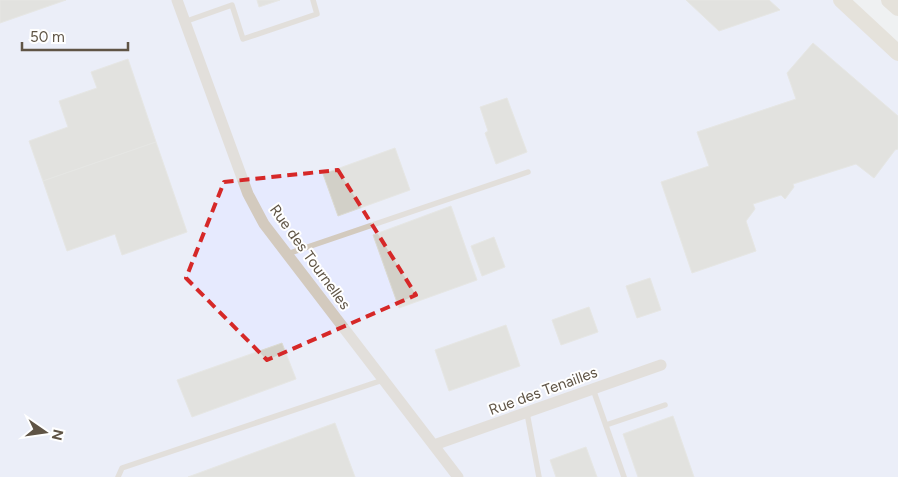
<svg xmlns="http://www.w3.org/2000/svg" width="898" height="477" font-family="Figtree,sans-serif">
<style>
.commercial{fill:#e6eafe}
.building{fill:#d2d0c8;stroke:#dbdad2}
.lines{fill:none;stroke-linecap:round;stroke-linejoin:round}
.lane{stroke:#d3cabe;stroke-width:5.5}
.street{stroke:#d3cabe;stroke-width:11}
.secondary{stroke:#dad0bf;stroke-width:16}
.marked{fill:none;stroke:#d62828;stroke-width:4;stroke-dasharray:10 6;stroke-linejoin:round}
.labels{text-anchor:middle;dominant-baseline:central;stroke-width:4;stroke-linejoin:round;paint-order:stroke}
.street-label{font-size:15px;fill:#5f5445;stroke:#fff}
</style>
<rect width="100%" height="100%" fill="#eff1f2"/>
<polygon class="commercial" points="0,0 841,0 898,53 898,477 0,477"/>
<g class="building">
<polygon points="0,0 66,0 0,23"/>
<polygon points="257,0 280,0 259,7"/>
<polygon points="686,0 769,0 780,10 719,31"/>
<polygon points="813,43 898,116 898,149 895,150 874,178 856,164 793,184 794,187 785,199 781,195 753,204 755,209 746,221 756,251 692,273 661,182 709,166 697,132 796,99 787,73"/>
<polygon points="128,59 156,142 43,181 29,141 68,127 59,101 97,88 91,72"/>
<polygon points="507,98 527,152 496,164 485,133 488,131 480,107"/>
<polygon points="156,142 187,232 122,255 115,234 67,251 43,181"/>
<polygon points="395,148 410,190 338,216 323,174"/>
<polygon points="451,206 477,280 399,308 373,235"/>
<polygon points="494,237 505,267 482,276 471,246"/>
<polygon points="650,278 661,310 637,318 626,286"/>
<polygon points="589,307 598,332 561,345 552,320"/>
<polygon points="506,325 520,366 449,391 435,350"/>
<polygon points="282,343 296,379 192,417 177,380"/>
<polygon points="673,416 694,477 638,477 623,434"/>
<polygon points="335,423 355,477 188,477"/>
<polygon points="586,447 597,477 556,477 550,460"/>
</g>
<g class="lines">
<g class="lane">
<polyline points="184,22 232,5 243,39 317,14 313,0"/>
<polyline points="287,254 528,172"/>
<polyline points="593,389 624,477"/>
<polyline points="527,413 539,477"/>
<polyline points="606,425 665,405"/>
<polyline points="118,477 122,468 383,380"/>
</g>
<g class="street">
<polyline points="177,0 248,194 264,224 458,477"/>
<polyline points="434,445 661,365"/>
</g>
<g class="secondary">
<polyline points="841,0 898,53"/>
<polyline points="889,0 898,8"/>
</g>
</g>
<path d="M0 0H898V477H0ZM338 170 416 295 267 360 186 278 224 182Z" fill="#eff1f2" fill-opacity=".55" fill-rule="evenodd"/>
<path class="marked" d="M338 170 416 295 267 360 186 278 224 182Z"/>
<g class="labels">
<g class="street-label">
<text transform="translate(310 257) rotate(54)">Rue des Tournelles</text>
<text transform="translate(543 391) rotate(-20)">Rue des Tenailles</text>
</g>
</g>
<g transform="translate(45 432) rotate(103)" stroke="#ffffff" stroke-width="4" paint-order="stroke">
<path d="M0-4L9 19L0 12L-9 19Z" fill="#5f5445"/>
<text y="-8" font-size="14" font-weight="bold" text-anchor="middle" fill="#5f5445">N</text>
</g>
<path d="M22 42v8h106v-8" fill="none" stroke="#5f5445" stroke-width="2.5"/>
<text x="30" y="42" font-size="15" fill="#5f5445" stroke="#ffffff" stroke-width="4" paint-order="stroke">50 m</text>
</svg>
